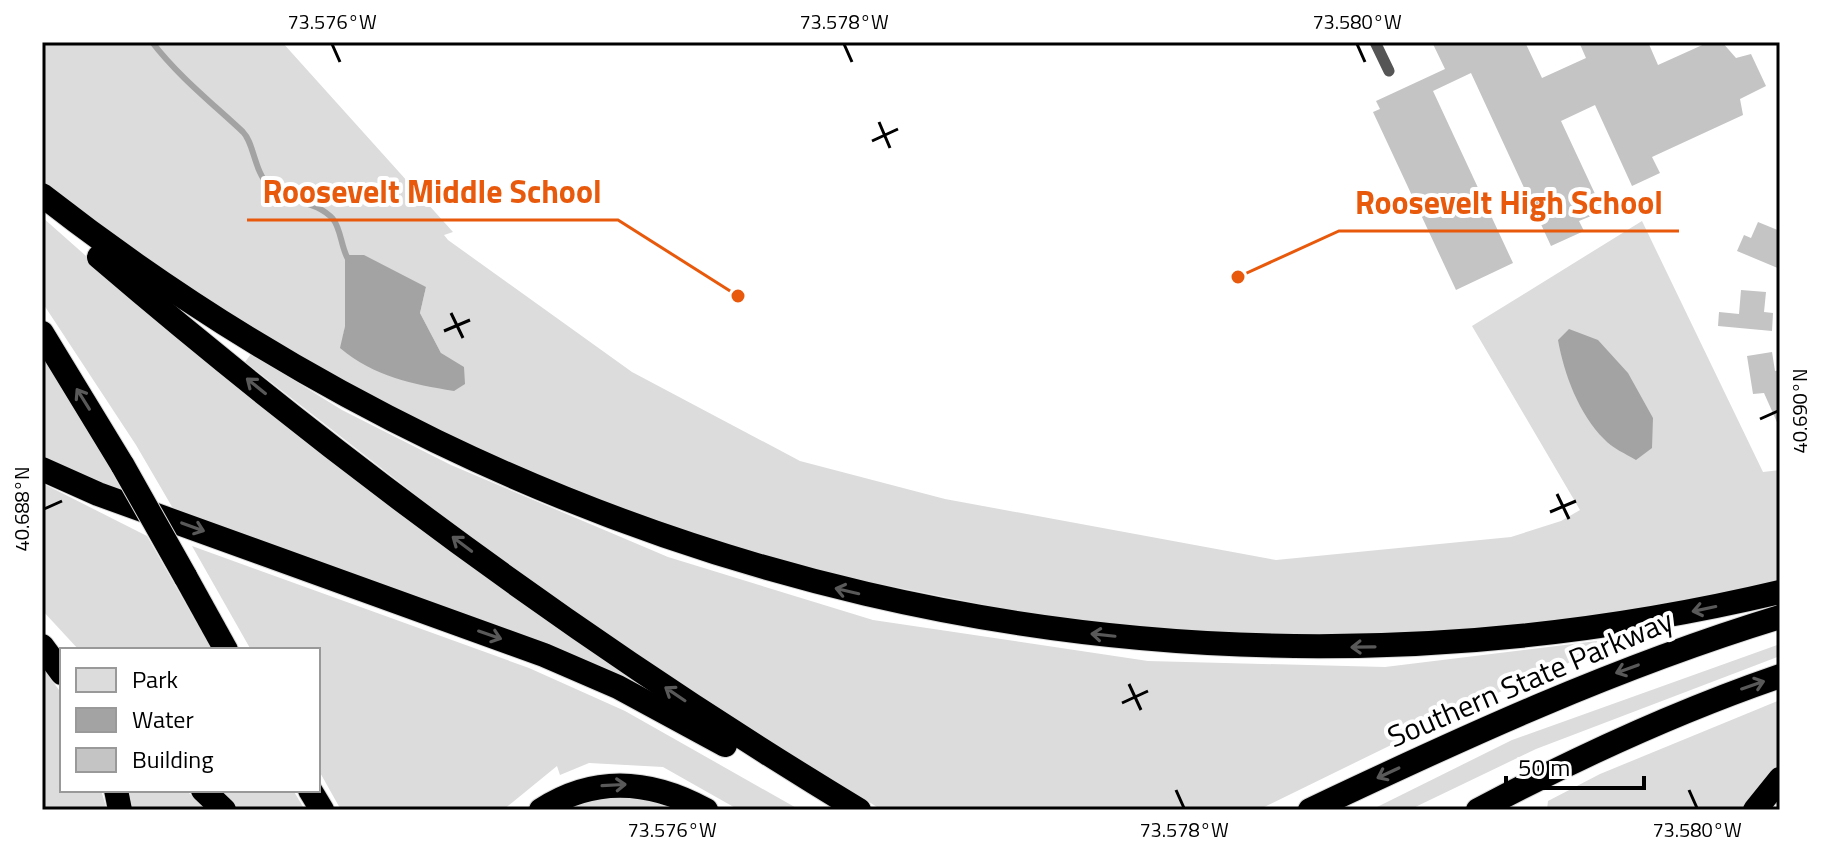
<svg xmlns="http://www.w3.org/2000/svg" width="1822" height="852" font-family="'Titillium Web',sans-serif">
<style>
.green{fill:#dcdcdc;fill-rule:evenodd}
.water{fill:#a3a3a3}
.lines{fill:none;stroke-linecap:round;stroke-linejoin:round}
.stream{stroke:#a3a3a3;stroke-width:6}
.building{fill:#c4c4c4}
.motorway-casing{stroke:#dbdbdb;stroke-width:26}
.service{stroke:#555;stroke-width:11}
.motorway{stroke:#000;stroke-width:24}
.motorway-bridge-casing{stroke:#dbdbdb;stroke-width:26;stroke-linecap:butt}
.motorway-bridge{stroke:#000;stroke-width:24}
.oneway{stroke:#595959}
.ticks{fill:none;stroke:#000;stroke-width:3}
.labels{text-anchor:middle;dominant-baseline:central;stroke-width:8;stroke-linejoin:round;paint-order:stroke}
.street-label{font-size:30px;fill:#000;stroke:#fff}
.leader{fill:none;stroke:#e8590c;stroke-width:3}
.callout-dot{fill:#e8590c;stroke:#fff;stroke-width:3}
.callout-label{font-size:32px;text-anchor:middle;font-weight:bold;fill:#e8590c;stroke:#fff;stroke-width:8;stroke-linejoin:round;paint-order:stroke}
.neatline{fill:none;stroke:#000;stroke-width:3}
.ticks-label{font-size:20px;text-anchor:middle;fill:#000}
</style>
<rect width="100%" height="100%" fill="#fff"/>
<g class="green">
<path d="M42 42H282L453 232 444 235 448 240 632 372 800 461 945 499 1276 560 1511 537 1561 521 1580 510 1472 326 1642 221 1763 472 1780 470V582L1522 632 1296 641 1100 628 745 557 531 479 244 329 42 183ZM345 276 426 287 420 313 441 353 341 348 345 326Z"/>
<polygon points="42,217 103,271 642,686 638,692 178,517 136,445 42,302"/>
<polygon points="251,354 342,410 451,465 668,557 873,620 1148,661 1385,667 1597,641 1600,650 1510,687 1258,810 882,810 684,689 471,538 245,362"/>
<polygon points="42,356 77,410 124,494 81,478 42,456"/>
<polygon points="42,483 147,536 212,650 79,650 42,610"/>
<polygon points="192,546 529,668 625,711 800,810 739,810 663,767 589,763 560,775 557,766 503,810 341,810 318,769 318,650 251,650"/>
<polygon points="1780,644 1780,656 1536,749 1409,810 1371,810 1512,740"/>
<polygon points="42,667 62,694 62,790 101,790 107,810 42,810"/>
<polygon points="1780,700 1780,764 1744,810 1547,809 1548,801 1600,774"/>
<polygon points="123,790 186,790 206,810 128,810"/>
<polygon points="218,790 293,790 305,810 238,810"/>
<polygon points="606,795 655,802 671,810 567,810"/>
</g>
<g class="water">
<path d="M345 255H364L426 287 420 313 441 353 464 367 465 384 454 391C412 384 375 377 340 348L345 326Z"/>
<path d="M1569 329 1598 340 1628 373 1653 418 1652 448 1636 460C1626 454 1612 448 1604 439 1579 414 1564 374 1558 340Z"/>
</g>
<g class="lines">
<path class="stream" d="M152 42C178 76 212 103 243 132 254 143 254 171 269 186 287 204 315 199 333 219 341 229 341 247 348 259"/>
</g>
<g class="building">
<polygon points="1432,42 1525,42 1542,78 1586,58 1579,42 1648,42 1658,65 1709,42 1722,42 1736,58 1751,54 1766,86 1740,99 1743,115 1652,157 1660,173 1632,186 1595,105 1561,121 1603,211 1579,221 1584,231 1551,246 1471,73 1433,91 1513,263 1456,290 1373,112 1380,109 1376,101 1445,69"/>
<polygon points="1758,222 1780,231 1780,269 1737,251 1744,235 1751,238"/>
<polygon points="1741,290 1766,292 1764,312 1773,313 1772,331 1718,326 1719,312 1739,314"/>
<polygon points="1772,352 1775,371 1780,370 1780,429 1764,393 1753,394 1747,356"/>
</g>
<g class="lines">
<g class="motorway-casing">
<g id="motorway">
<path d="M42 195C538 583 1164 738 1780 592"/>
<path d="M99 257C337 461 591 648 859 810"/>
<polyline points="42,333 123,466"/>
<polyline points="42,469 98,494 544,655 618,687 725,745"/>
<polyline points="185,576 226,650"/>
<polyline points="42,646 62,673"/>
<polyline points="116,790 120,810"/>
<polyline points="203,790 224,810"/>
<polyline points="310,790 322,810"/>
<path d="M541 810C595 775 651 780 706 810"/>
<path d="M1310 810C1464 737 1616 667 1780 617"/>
<path d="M1478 810C1576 758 1675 712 1780 676"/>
<polyline points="1755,810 1780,779"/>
</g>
</g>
<polyline class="service" points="1375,42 1389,71"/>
<use href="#motorway" class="motorway"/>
<g class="motorway-bridge-casing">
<polyline id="motorway-bridge" points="123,466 185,576"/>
</g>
<use href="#motorway-bridge" class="motorway-bridge"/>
</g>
<defs><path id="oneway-shaft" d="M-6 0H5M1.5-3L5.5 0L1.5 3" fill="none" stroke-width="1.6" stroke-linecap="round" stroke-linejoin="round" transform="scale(2)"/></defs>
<g class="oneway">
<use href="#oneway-shaft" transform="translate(256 386) rotate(-141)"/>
<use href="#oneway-shaft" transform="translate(83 399) rotate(-122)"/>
<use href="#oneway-shaft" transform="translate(193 527) rotate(20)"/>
<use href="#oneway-shaft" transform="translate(462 544) rotate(-143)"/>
<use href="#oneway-shaft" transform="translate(847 591) rotate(-167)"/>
<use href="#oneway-shaft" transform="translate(1704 609) rotate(168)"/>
<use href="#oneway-shaft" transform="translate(490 635) rotate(19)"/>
<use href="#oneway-shaft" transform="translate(1103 635) rotate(-174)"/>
<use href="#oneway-shaft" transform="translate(1363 647) rotate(179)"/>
<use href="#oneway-shaft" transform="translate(1627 669) rotate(160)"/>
<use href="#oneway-shaft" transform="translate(1753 685) rotate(-19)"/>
<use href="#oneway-shaft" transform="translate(675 694) rotate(-146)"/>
<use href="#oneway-shaft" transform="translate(1388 773) rotate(155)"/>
<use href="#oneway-shaft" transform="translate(614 785) rotate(-3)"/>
</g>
<path class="ticks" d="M332 44 340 62M844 44 852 62M1357 44 1365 62M879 122 890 148M872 141 898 129M451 313 463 338M444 331 470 320M1760 419 1778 411M1557 494 1569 519M44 509 62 501M1550 512 1576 501M1129 684 1141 710M1122 703 1148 691M664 790 672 808M1176 790 1184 808M1689 790 1697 808"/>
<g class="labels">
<g class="street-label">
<text transform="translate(1530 678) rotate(-23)">Southern State Parkway</text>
</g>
</g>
<path class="leader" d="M738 296L618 220H247M1238 277L1339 231H1679"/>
<g class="callout-dot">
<circle cx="738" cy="296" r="8"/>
<circle cx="1238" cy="277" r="8"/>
</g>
<g class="callout-label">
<text x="432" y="203">Roosevelt Middle School</text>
<text x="1509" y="214">Roosevelt High School</text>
</g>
<rect width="1822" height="852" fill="none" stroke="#ffffff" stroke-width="88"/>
<rect x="60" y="648" width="260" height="144" fill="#ffffff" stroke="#999999" stroke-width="2"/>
<rect x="76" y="668" width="40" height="24" fill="#dcdcdc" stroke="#999999" stroke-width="2"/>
<text x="132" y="688" font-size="24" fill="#000000">Park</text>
<rect x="76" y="708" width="40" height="24" fill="#a3a3a3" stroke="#999999" stroke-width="2"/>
<text x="132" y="728" font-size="24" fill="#000000">Water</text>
<rect x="76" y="748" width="40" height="24" fill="#c4c4c4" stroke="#999999" stroke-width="2"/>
<text x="132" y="768" font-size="24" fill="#000000">Building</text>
<path d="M1506 776v12h138v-12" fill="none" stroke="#000000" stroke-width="4"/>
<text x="1518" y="776" font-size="24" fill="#000000" stroke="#ffffff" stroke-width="6" paint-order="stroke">50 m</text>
<rect x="44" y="44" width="1734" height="764" class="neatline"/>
<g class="ticks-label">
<text x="332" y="29">73.576°W</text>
<text x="844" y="29">73.578°W</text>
<text x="1357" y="29">73.580°W</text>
<text transform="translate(1800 411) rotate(-90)" y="7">40.690°N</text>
<text transform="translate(22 509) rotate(-90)" y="7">40.688°N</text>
<text x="672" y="837">73.576°W</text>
<text x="1184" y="837">73.578°W</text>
<text x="1697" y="837">73.580°W</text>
</g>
</svg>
